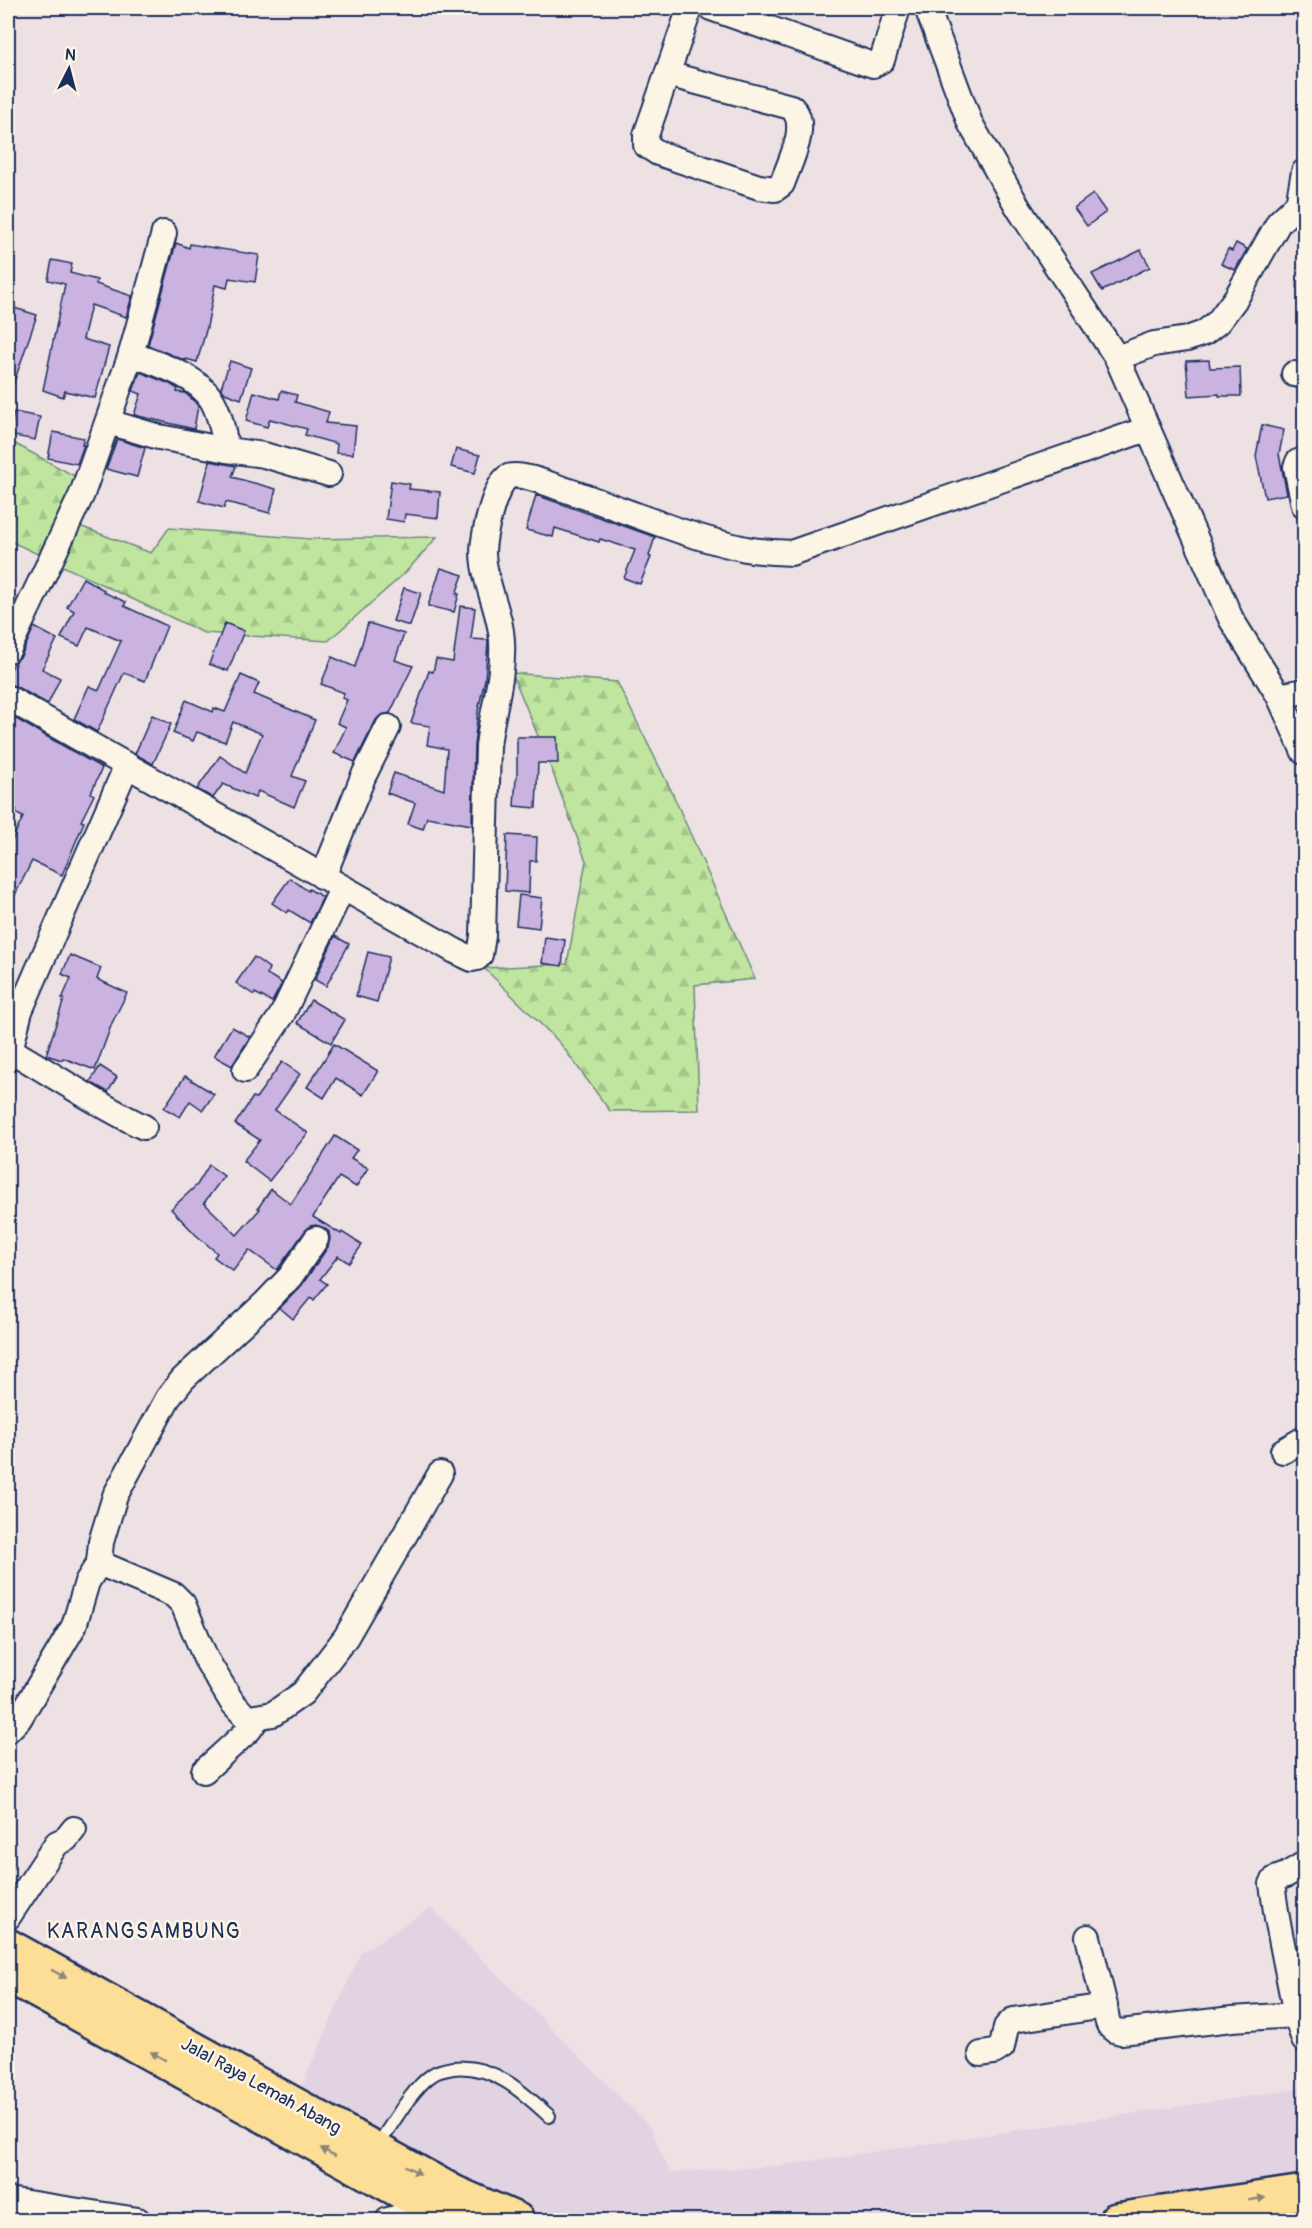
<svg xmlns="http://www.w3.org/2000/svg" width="1312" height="2228" font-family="Pangolin,sans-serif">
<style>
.built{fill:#e2d3e3}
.forest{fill:url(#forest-firs);stroke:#6d8a7e;stroke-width:1.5}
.building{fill:#cab2e1;stroke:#1b2f5e;stroke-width:1.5}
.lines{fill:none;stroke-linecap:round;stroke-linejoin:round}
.service-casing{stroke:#1b2f5e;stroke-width:16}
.minor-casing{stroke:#1b2f5e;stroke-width:28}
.trunk-casing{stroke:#1b2f5e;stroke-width:38}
.service{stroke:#fcf5e5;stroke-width:12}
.minor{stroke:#fcf5e5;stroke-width:24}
.trunk{stroke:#fcde96;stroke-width:33}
.oneway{fill:#8c867a}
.labels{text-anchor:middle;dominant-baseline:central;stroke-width:5;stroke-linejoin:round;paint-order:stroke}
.street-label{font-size:18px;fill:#1b2f5e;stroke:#fcf5e5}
.quarter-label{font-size:21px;letter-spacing:1.5px;fill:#1b2f5e;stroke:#fcf5e5}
</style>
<defs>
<pattern id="forest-firs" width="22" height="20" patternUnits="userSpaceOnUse" patternTransform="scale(1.5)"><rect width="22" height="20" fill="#bfe59f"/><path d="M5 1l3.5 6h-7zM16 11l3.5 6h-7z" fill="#a4c58b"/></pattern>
</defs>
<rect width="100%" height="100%" fill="#ede1e4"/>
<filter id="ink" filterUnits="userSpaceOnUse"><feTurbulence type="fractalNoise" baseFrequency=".0167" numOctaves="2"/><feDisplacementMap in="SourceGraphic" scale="12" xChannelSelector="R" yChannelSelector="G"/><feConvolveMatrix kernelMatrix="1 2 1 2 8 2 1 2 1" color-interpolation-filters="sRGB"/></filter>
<g filter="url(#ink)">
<polygon class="built" points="431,1908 650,2127 670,2172 778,2166 1304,2088 1304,2220 458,2220 300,2090 361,1952"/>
<g class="forest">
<polygon points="8,440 82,480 69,522 151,553 169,528 311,539 437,537 405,573 328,641 204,633 8,540"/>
<polygon points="512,673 617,682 670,788 755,979 695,985 699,1110 610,1111 560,1043 484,968 567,964 586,861 548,760"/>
</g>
<g class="building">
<polygon points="1093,194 1106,212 1087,226 1074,208"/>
<polygon points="176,243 189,248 190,244 259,255 255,282 229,278 227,288 215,285 207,327 197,362 186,359 186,361 148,345"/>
<polygon points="1236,243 1247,249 1235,270 1221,264 1228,249 1232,251"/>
<polygon points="1141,250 1150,267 1102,291 1092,274"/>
<polygon points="52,260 72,264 70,273 97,280 96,284 132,296 126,317 91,305 83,339 109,347 95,398 65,391 63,397 43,390 65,284 48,280"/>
<polygon points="8,306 37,315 10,394 8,393"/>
<polygon points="1209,360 1210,368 1240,367 1241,396 1219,396 1219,394 1189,396 1186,361"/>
<polygon points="230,361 251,368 241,399 225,393 221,388"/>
<polygon points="140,372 170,384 178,389 177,392 185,393 194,401 198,406 194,429 134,415 141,394 133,391"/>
<polygon points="281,391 297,395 295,402 329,412 326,423 356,426 353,454 336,453 337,444 305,435 307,429 270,419 267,427 246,421 254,392 279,399"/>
<polygon points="14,412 40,417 35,440 9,435"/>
<polygon points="1262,425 1284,430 1279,454 1287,494 1265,498 1256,456"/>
<polygon points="53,432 84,438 82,445 84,445 77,464 48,458"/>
<polygon points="117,439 145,448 137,477 106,469"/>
<polygon points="456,449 480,455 475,473 451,467"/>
<polygon points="210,461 236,466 232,477 276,489 270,513 226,502 224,508 199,501"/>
<polygon points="391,481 410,484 409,489 440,492 438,518 405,514 404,522 386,519"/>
<polygon points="536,495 655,537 649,556 651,557 640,584 624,578 635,550 600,539 599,542 555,528 553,537 526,530"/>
<polygon points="441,568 463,575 456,594 459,594 454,612 428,606"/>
<polygon points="83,578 104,590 103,592 126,602 124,606 167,626 145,681 124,673 97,732 74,719 89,686 99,690 121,641 88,627 79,646 61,638 74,611 67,607"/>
<polygon points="404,588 421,593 410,626 393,621"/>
<polygon points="460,606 475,608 471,639 488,640 488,643 485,679 478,711 474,746 472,825 427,817 423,829 408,824 415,803 387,793 394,773 444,790 447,749 427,745 430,726 411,723 429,671 433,672 436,659 453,662"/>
<polygon points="225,623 244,631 228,671 209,664"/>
<polygon points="368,623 404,634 395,660 413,666 390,713 381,715 376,720 355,762 334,753 346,727 337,723 347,700 342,698 344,693 321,684 332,657 355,667"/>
<polygon points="34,627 57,639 42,669 60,678 48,704 15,686 8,684 8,675 14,663 21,656"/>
<polygon points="241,675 259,683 254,694 315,720 292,776 305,781 294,807 258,791 255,798 223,784 213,798 197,789 220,756 245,773 262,734 233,722 225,742 197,732 193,741 173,733 186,700 213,712 214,708 225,712"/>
<polygon points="152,715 171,724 153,764 135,754"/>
<polygon points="11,716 102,768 91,793 94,795 81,821 84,822 62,875 32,861 8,909 8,849 23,817 15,813 17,810 8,806 8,723"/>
<polygon points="517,737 557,737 558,763 538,763 536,808 514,806 516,778 517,778"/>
<polygon points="507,835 537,837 536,861 530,861 529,893 505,891"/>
<polygon points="290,878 308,891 309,889 323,897 310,923 289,910 287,913 272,903"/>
<polygon points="519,895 542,898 539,928 516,925"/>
<polygon points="335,936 349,944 326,986 315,980"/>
<polygon points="545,937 565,940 562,966 542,963"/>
<polygon points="368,952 389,957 377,1002 356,996"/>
<polygon points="70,955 101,968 97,979 127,993 112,1023 95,1070 63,1058 62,1060 46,1055 64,999 62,999 71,978 62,974"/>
<polygon points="254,957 269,968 267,974 282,983 272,1002 255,993 254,995 236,983"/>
<polygon points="311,1000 345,1020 331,1043 297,1023"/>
<polygon points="232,1027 250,1037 232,1066 214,1056"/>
<polygon points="334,1044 378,1071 363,1095 336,1078 324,1098 307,1087"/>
<polygon points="282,1062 300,1074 275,1110 308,1133 269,1181 243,1161 260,1140 235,1124 253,1097 256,1098"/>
<polygon points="100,1066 117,1077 108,1092 90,1082"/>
<polygon points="185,1076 214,1094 203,1110 190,1101 180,1117 164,1108"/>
<polygon points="335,1136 357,1150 351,1158 368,1168 356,1187 339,1177 313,1217 341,1234 342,1232 362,1245 349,1263 338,1256 320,1279 327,1284 314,1300 311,1297 293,1319 280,1308 302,1285 328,1247 330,1239 329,1232 324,1228 316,1225 310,1226 305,1231 277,1270 249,1250 233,1271 214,1257 217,1253 196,1235 171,1209 197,1185 209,1165 224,1176 204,1203 237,1235 260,1209 258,1208 271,1189 291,1204"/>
</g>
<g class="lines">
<g class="service-casing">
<path id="service" d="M376 2148C390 2128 412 2088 432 2075 437 2071 447 2069 453 2068 492 2064 522 2091 549 2116"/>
</g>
<g class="minor-casing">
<g id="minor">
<polyline points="711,8 873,65 882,60 898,8"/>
<polyline points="927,8 970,123 1019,209 1117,358 1231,619 1279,696 1304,752"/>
<path d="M667 74 791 107C811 124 789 163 782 184L775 189 759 187 658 153 646 145V135L690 8"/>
<polyline points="1298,204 1304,172"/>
<path d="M131 354C159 365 195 374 212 400 221 415 223 434 227 450L264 455 329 474"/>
<polyline points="1117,358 1154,344 1187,339 1204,333 1218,322 1236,298 1279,222 1298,204 1304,205"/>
<polyline points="1294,374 1304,376"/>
<polyline points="108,422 159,437 227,450"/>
<polyline points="1304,460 1298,462 1296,467 1304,505"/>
<polyline points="8,650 82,494 131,354 164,233"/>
<polyline points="1279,696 1304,691"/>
<path d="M8 698 455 951 472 959 477 958 480 955 483 936 488 746C492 711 504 678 502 642 501 612 484 584 483 553 483 538 494 485 508 477 518 472 549 484 560 488 622 508 682 536 746 549 761 552 777 552 791 553L1147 429"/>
<polyline points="323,877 363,777 388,727"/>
<path d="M10 1050C54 1075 97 1105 144 1127"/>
<polyline points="8,1058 20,1011 127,765"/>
<polyline points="245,1070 282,1015 342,889"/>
<polyline points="1283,1451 1304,1439"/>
<polyline points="99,1563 101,1542 115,1496 168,1398 183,1379 265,1303 290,1277 316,1239"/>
<polyline points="8,1730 19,1719 74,1626 87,1582 99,1563 174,1595 183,1604 206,1659 232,1702 244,1715 250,1718 273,1714 303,1693 346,1637 440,1474"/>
<polyline points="204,1771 249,1730 258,1717"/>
<polyline points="1304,1864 1286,1875 1275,1879 1272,1884 1277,1918 1296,2015 1304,2012"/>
<polyline points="8,1917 57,1843 66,1839 74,1829"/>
<polyline points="1088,1937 1105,2006"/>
<path d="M981 2054 994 2052 1002 2047 1006 2027 1013 2020 1105 2006C1107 2019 1106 2030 1121 2032L1232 2019 1296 2015 1304 2040"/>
<polyline points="8,2200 138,2220"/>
<polyline points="388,2220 399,2217 418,2202"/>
</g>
</g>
<g class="trunk-casing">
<g id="trunk">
<polyline points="8,1946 375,2149 455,2193 517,2220"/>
<polyline points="8,1975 453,2220"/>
<polyline points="1116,2220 1304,2192"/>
</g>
</g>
<use href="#service" class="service"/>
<use href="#minor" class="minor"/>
<use href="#trunk" class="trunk"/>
</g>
<defs><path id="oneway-solid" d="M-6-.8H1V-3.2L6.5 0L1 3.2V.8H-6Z" transform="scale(1.5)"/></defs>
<g class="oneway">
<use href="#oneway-solid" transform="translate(59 1974) rotate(29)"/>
<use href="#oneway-solid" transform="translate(158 2056) rotate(-151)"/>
<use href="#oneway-solid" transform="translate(328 2152) rotate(-151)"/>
<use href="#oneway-solid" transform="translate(413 2170) rotate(28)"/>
<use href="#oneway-solid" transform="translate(1257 2199) rotate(-9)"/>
</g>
</g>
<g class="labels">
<g class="street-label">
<text transform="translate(261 2086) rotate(29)">Jalal Raya Lemah Abang</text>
</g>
<g class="quarter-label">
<text x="144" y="1931">KARANGSAMBUNG</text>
</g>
</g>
<rect width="1312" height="2228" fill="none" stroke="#fcf5e5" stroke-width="30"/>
<rect x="15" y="15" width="1282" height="2198" fill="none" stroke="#1b2f5e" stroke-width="2" filter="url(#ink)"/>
<g transform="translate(69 69) rotate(6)" stroke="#fcf5e5" stroke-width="4.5" paint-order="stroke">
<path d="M0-4.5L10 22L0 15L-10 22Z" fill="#1b2f5e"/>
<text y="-9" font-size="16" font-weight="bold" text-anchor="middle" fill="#1b2f5e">N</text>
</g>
</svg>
